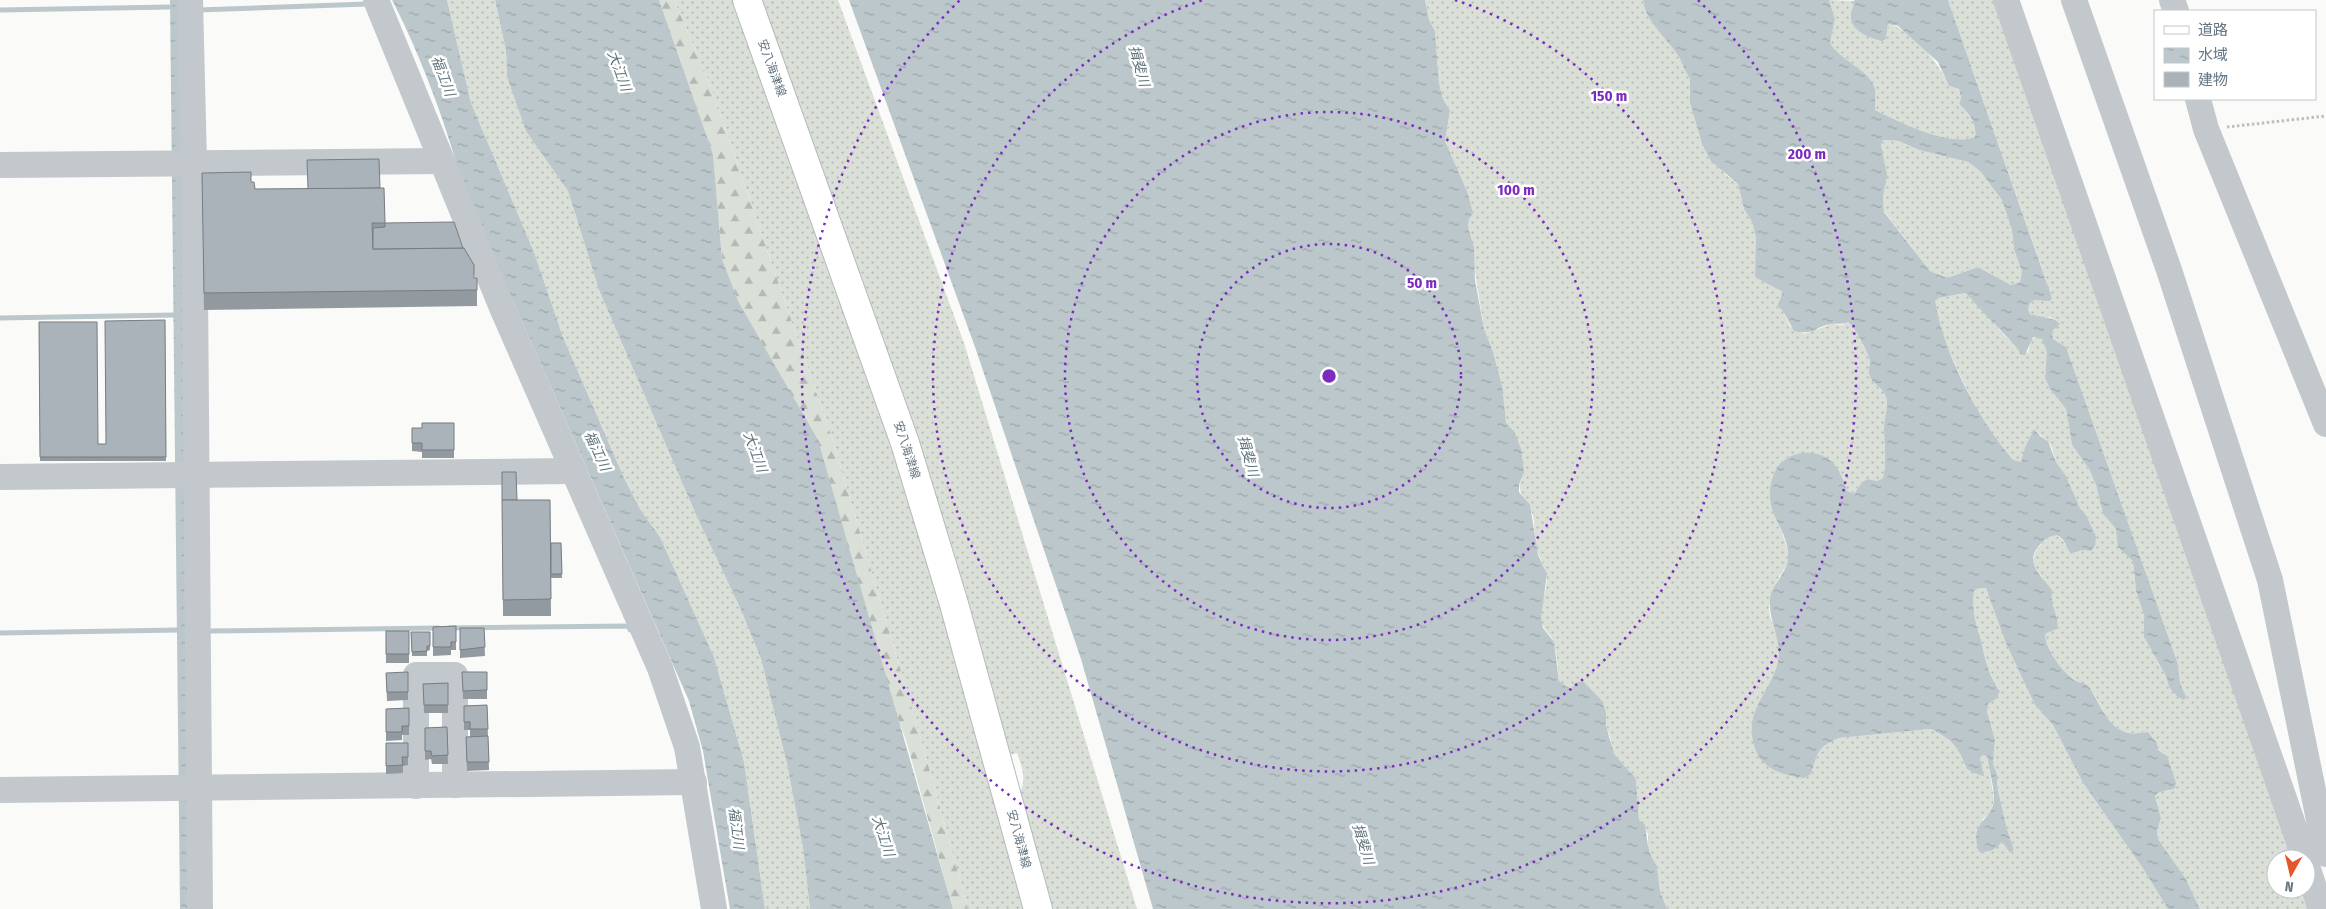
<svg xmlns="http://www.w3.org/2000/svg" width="2326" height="909" font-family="'Fira Sans Condensed','Noto Sans JP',sans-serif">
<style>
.grass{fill:url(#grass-dots)}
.forest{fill:url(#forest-firs)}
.water{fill:url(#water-ripples);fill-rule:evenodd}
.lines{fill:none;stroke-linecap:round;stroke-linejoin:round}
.stream{stroke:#bbc7cb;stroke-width:5}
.major-casing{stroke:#b5babe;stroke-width:30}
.path{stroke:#bbbfc2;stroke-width:3;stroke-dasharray:2.5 2.5;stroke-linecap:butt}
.minor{stroke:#c3c8cc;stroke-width:26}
.major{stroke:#fff;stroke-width:28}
.wall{fill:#929a9f}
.building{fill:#aab3b9;stroke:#777d82}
.ring{fill:none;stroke:#7b2cbf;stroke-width:2.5;stroke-dasharray:2.5 5}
.labels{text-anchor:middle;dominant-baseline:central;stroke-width:5;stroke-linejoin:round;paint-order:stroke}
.street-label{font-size:12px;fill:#657683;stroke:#fff}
.water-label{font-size:14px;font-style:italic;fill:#60757c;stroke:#fff}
.centre{fill:#7b2cbf;stroke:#fff;stroke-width:2.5}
.ring-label{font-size:15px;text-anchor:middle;font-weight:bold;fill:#7b2cbf;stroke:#fff;stroke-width:5;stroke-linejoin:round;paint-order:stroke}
</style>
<defs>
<pattern id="grass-dots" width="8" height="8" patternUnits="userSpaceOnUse" patternTransform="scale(1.25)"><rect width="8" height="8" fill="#dadfd7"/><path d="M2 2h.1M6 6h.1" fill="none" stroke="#b4b9b4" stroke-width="1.8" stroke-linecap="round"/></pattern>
<pattern id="forest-firs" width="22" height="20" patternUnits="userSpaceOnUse" patternTransform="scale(1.25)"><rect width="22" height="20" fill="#dadfd7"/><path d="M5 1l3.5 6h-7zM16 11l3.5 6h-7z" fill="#b4b9b4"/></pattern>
<pattern id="water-ripples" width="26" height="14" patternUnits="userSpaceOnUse" patternTransform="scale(1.25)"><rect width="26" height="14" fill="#bbc7cb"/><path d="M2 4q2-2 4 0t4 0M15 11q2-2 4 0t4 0" fill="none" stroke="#9ca6aa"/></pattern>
</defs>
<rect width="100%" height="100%" fill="#fafaf8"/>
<g class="grass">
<polygon points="447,0 495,0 506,51 507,77 526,130 568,191 599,290 697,517 741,610 761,659 787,764 803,848 810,909 765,909 744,762 714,657 660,537 640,509 624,478 563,337 534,252 471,103"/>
<polygon points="674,0 738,0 896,446 1029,909 968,909 921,739 833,441 708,79"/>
<path d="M757 0H838L964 343 1137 909H1048L1018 797C1027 781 1023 769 1017 753L1006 756Z"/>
<path d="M1425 0H1643C1645 22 1668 39 1679 57 1683 64 1684 71 1690 78V103L1702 144 1726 175 1738 184 1744 209 1752 222 1756 238V277L1783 292 1777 306 1783 311 1790 326 1804 334 1832 324 1842 325 1848 322C1855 327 1869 353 1870 362 1870 365 1868 369 1869 373 1870 384 1883 386 1886 397 1889 408 1884 417 1884 428 1884 445 1887 460 1883 478L1877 481 1868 479 1862 482 1854 494 1847 491 1839 472 1770 500C1774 519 1786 536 1788 555 1789 566 1782 571 1778 579 1774 586 1769 602 1769 609 1769 617 1775 628 1777 635 1783 657 1774 679 1762 697L1811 774C1818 753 1817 747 1839 738L1931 729C1947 737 1961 748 1965 767L1980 759 1982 754 1987 756 1994 799 1991 812 1982 820 2002 840 2010 853 2014 850 2007 829 1997 786V774L1993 764 1995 740 1987 711 1988 704 1996 699 2000 690C1986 670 1986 659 1980 636 1975 620 1972 607 1974 591L1978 587 1986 588 2035 705 2053 725 2083 783 2142 867 2168 909H1667L1660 891 1657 866 1651 857 1648 846V834L1639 820 1636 779 1615 755 1606 724V713L1583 681 1571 691 1559 681C1558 669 1557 655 1554 643 1551 634 1543 630 1541 620 1539 606 1547 591 1547 579 1546 566 1537 556 1535 543 1534 534 1535 525 1533 516 1530 502 1514 492 1522 479L1514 431 1506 423 1492 349 1484 329 1468 227 1469 219 1467 191 1445 141 1450 112 1443 99 1439 83 1435 31 1429 20Z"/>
<path d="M1829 0 1855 1 1851 15 1886 39 1888 24C1912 29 1940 64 1949 86L1959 89 1961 98 1959 104C1969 115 1977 122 1975 137 1947 147 1900 122 1875 110 1875 103 1876 96 1875 89 1871 71 1840 60 1830 43L1835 19Z"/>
<path d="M1948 0H1998L2297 859H2276V889H2306L2314 909H2200L2186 879 2158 839 2157 830 2161 818 2155 796 2162 790 2169 791 2164 753 2157 749V743L2148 732C2135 733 2131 736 2119 729 2106 722 2099 700 2091 689 2087 683 2076 683 2070 678 2062 671 2042 643 2046 632L2057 629C2053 614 2051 595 2044 581 2041 574 2034 569 2033 561 2033 552 2047 532 2057 536 2065 539 2066 549 2071 554L2082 550 2091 551 2096 536 2086 515 2080 508 2065 474 2056 462 2052 448 2048 441 2034 430C2028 440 2027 452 2022 462H2016C1993 451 1949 354 1940 328 1938 319 1936 310 1934 301L1939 298 1965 293C1988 309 2001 341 2028 353L2031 339 2037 337 2042 339 2048 351 2045 378 2050 389 2066 409 2072 445 2089 469 2096 485 2103 514 2116 529 2133 561 2136 591 2144 615V637L2166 676 2169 687 2185 697 2180 683 2178 664 2066 347 2053 339 2052 331 2055 321 2050 317H2039L2030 314 2028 309 2030 303 2035 300 2047 283Z"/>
<polygon points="1883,140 1897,141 1919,150 1968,162 1980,171 2002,200 2012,230 2014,249 2022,272 2020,282 2011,285 1978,267 1947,278 1930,271 1884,211 1883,198 1885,188 1881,145"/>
</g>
<polygon class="forest" points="659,0 674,0 708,79 833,441 921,739 968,909 953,909 906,740 722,259 713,154"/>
<g class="water">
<polygon points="170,0 181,0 191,909 180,909"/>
<path d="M392 0H447L471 103 534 252 563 337 624 478 640 509 660 537 714 657 744 762 765 909H730L703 751 689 701 463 187C447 126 421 56 392 0Z"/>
<polygon points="495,0 659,0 713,154 722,259 739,303 818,440 953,909 810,909 803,848 787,764 761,659 741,610 697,517 599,290 568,191 526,131 507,77 506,51"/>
<polygon points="849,0 1425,0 1429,20 1435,31 1439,83 1443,99 1450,111 1445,141 1467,191 1473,213 1469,219 1468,227 1474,248 1475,280 1484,329 1492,349 1502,386 1506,423 1514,431 1521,449 1524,472 1519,485 1519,492 1530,505 1538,555 1547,574 1541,617 1543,628 1554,642 1559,681 1571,690 1575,683 1583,681 1602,701 1606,713 1606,724 1609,737 1615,755 1636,779 1639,820 1645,825 1648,846 1651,856 1657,866 1660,891 1667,909 1153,909 1081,659 975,347"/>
<path d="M1643 0H1829L1835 19 1830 43C1840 60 1871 71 1875 89 1876 96 1875 103 1875 110 1900 122 1948 147 1975 137 1977 122 1969 114 1959 104L1961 98 1959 89 1949 86 1938 62 1898 26 1888 24 1886 39 1882 41C1870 38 1850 31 1851 15 1851 9 1855 5 1854 0H1948L2052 298 2050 301 2035 300 2030 303 2028 309 2030 314C2042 318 2051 316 2060 324L2052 331 2053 339 2066 347 2178 664 2180 683 2186 697 2184 700 2177 696 2169 687 2166 676 2144 637V615L2136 591 2133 561 2118 547 2116 529 2103 514 2096 485 2089 469 2072 445 2066 409 2050 389 2045 378 2047 352 2042 339 2033 337 2025 355 2020 354 2018 349C2006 336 1994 323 1981 310 1975 304 1972 298 1965 293L1939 298 1935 301C1943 352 1979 421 2013 460L2021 462 2025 448 2034 429 2040 436 2048 441 2056 462 2065 474 2080 508 2086 515 2096 536 2095 546 2091 551 2082 550 2071 554C2066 549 2066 541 2060 537 2050 530 2033 549 2033 559 2033 570 2046 582 2052 590 2049 606 2060 616 2057 629L2046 633C2042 644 2062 671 2071 678 2077 684 2085 681 2090 688 2098 700 2106 722 2119 729 2131 736 2135 733 2148 732L2157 743V749L2167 756 2176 783 2175 788C2167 792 2161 789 2155 796L2161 818 2157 830 2158 839 2186 879 2200 909H2168L2142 867 2083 783 2053 725 2035 705 2006 643 1986 588H1978L1974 591C1972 608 1975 621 1980 636 1986 660 1986 670 2000 691L1996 699 1988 704 1987 711 1995 740 1993 764 1997 774V786L2007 829 2014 850 2010 853 2002 841C1996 850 1990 852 1979 852 1968 820 1993 822 1994 799 1994 786 1989 770 1987 756L1982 755 1980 759 1984 776C1959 769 1969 766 1957 749 1951 740 1941 734 1931 729L1839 738C1817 747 1818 753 1811 774L1804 778C1783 775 1761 770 1754 745 1744 709 1771 693 1778 661 1783 637 1765 617 1771 594 1775 581 1788 571 1788 557 1789 527 1759 512 1774 474 1783 450 1818 446 1834 464 1841 472 1844 483 1847 491L1854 494 1862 482 1868 479 1877 481 1883 478C1887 460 1884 445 1884 428 1884 417 1889 408 1886 397 1883 386 1870 384 1869 373 1868 369 1870 365 1870 362 1869 353 1855 327 1848 322 1842 325 1839 323 1832 324 1815 326 1815 336 1794 331L1783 311 1777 306 1783 292 1755 277 1756 238 1752 222 1744 209 1738 184 1711 161 1702 144 1690 103V78C1684 71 1683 64 1679 57 1668 39 1645 22 1643 0ZM1883 140 1898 141 1919 150 1968 162 1980 171 2002 200 2012 230 2014 249 2022 272 2020 282 2011 285 1978 267 1947 278 1930 271 1884 212 1883 198 1887 175 1881 145Z"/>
</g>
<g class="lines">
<g class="stream">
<polyline points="0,10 170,7"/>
<polyline points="198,10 367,4"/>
<polyline points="0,318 175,315"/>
<polyline points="449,628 629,626 630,630"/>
<polyline points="209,631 438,628"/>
<polyline points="0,633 178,630"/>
</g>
<g class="major-casing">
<polyline id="major" points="747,0 905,443 954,604 1038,909"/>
</g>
<polyline class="path" points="2227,127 2326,116"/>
<g class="minor">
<polyline points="190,0 194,163 200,909"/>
<polyline points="376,0 503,310 660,668 687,747 714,909"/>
<polyline points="2006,0 2305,859"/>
<polyline points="2074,0 2169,270 2270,580 2326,854"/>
<polyline points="2172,0 2176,11"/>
<polyline points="2198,99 2206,129 2326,424"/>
<polyline points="0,165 441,161"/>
<polyline points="0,477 572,471"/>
<polyline points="416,786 416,675 455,675 455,785"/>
<polyline points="0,790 694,782"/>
<polyline points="2306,863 2321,909"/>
</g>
<use href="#major" class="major"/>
</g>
<g class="wall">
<polygon points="202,173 251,182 255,189 384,188 385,227 463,248 474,278 477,278 477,306 204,310"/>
<polygon points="165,320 166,461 40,461 39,322 98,444 106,444"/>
<polygon points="454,423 454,458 422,458 422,452 412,451 412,428 422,428"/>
<polygon points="502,472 517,500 550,500 551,616 503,616"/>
<polygon points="551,543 561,543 562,578 551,578"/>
<polygon points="456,626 456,650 451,650 451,655 433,656 433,627"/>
<polygon points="460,628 484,628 485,656 460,658"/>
<rect x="386" y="631" width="23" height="32"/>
<polygon points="411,632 430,632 430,650 427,651 427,656 412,656"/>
<polygon points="462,672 487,672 487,699 463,699"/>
<polygon points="386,673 408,692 408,700 387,701"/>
<polygon points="448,683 448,713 424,713 423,684"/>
<polygon points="487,705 489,770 467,771 466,737 470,737 470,730 464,730 464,706"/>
<polygon points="409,708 409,735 402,735 402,740 386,741 386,709"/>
<polygon points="447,727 448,764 432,764 431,759 425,760 425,728"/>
<polygon points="386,743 408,743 408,765 403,766 403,773 386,774"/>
</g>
<g class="building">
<polygon points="379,159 380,188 308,189 307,160"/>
<polygon points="251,172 251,182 254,182 255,189 384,188 385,223 372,223 373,249 464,248 474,265 474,278 477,278 477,290 204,293 202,173"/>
<polygon points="454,222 463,248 373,249 373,228 385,227 385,223"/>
<polygon points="165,320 166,457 40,457 39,322 97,322 98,444 106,444 105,321"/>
<polygon points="422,423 454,423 454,450 422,450 422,443 412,443 412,428 422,428"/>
<polygon points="502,472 516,472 517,500 502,500"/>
<polygon points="502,500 550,500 551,599 503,600"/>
<polygon points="551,543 561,543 562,574 551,574"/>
<polygon points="456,626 456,642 451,642 451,647 433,647 433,627"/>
<polygon points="460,628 484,628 485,647 460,650"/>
<rect x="386" y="631" width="23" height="23"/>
<polygon points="411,632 430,632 430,646 427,646 427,651 412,652"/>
<polygon points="408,672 408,692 387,692 386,673"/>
<polygon points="462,672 487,672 487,690 463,691"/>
<polygon points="448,683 448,705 424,705 423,684"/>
<polygon points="487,705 488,729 470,729 470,722 464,722 464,706"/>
<polygon points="409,708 409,726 402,726 402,732 386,732 386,709"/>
<polygon points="447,727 448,755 432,756 431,751 425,751 425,728"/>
<polygon points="488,736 489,762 467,762 466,737"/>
<polygon points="386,743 408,743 408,757 402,757 403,765 386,766"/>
</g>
<g class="ring">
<circle cx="1329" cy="376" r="132"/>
<circle cx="1329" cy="376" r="264"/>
<path d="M1455 0A396 396 0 1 1 1203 0"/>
<path d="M1698 0A527 527 0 1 1 960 0"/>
</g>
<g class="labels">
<g class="street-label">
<text transform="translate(772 68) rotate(70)">安八海津線</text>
<text transform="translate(907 450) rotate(72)">安八海津線</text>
<text transform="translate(1019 839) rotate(75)">安八海津線</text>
</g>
<g class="water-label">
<text transform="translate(1139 66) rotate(74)">揖斐川</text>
<text transform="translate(619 71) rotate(70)">大江川</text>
<text transform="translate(443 76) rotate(69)">福江川</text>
<text transform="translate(597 451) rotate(65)">福江川</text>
<text transform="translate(755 452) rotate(70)">大江川</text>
<text transform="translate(1248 456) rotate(74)">揖斐川</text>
<text transform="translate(736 828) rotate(83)">福江川</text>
<text transform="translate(883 836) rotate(72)">大江川</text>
<text transform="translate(1363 844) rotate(73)">揖斐川</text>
</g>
</g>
<circle cx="1329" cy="376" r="8" class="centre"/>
<g class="ring-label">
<text x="1609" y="101">150 m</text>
<text x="1807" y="159">200 m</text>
<text x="1516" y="195">100 m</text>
<text x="1422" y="288">50 m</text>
</g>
<rect x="2154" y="10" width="162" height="90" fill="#ffffff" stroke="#c1c8cd"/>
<rect x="2164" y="26" width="25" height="8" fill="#ffffff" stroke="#c1c8cd"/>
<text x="2198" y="35" font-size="15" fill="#657683">道路</text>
<rect x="2164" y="48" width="25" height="15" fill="url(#water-ripples)" stroke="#c1c8cd"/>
<text x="2198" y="60" font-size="15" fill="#657683">水域</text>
<rect x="2164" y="72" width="25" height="15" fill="#aab3b9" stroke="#c1c8cd"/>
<text x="2198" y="85" font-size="15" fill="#657683">建物</text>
<g transform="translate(2291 874) rotate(188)"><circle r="24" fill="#ffffff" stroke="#c1c8cd"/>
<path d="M0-4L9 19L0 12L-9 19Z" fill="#e4572e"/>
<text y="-8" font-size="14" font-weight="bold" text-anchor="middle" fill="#657683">N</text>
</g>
</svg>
